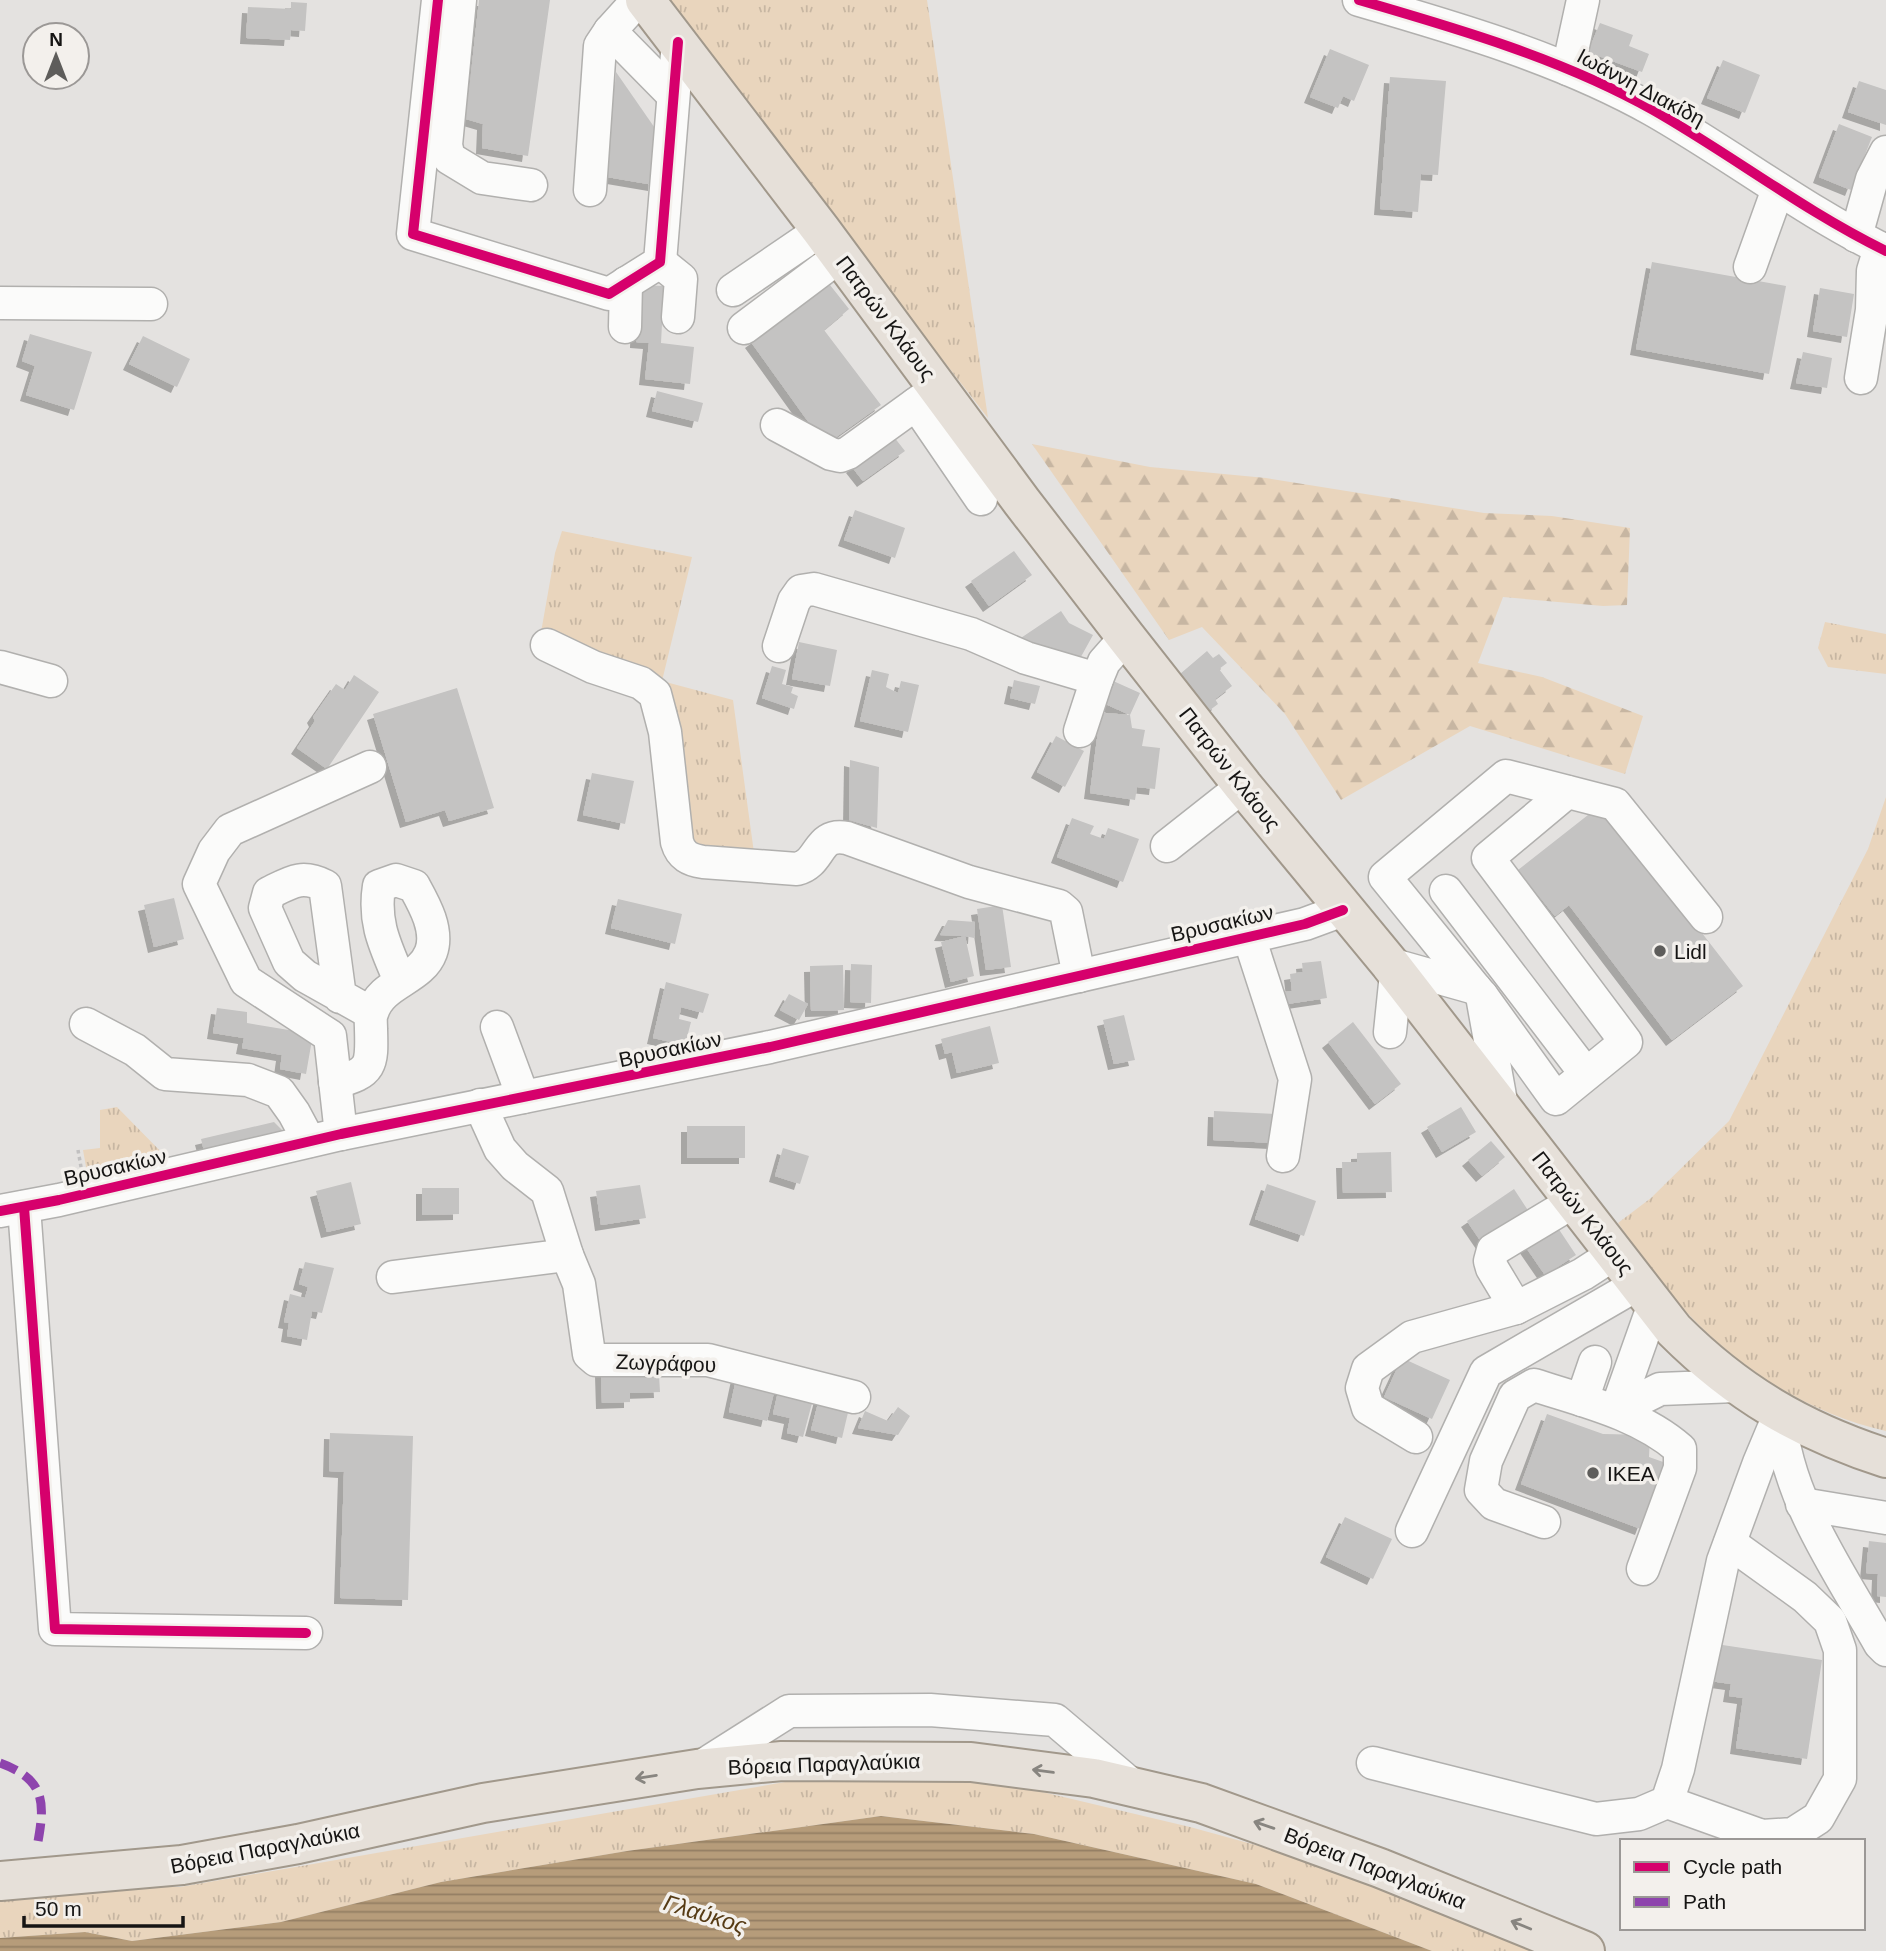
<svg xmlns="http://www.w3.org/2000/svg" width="1886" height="1951" font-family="Helvetica,sans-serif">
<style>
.grass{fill:url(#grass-tufts)}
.forest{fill:url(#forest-firs)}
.water{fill:url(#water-rules)}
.building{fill:#c4c3c2;filter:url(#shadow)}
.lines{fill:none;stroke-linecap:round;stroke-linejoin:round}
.minor-casing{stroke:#b1b0ae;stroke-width:35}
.major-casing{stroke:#a1988b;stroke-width:42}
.path{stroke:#c1c0c0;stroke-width:3.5;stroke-dasharray:3.5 3.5;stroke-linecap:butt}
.minor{stroke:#fbfbfa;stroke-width:32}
.major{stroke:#e6e0d9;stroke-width:38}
.quiet{stroke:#8e44ad;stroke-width:9;stroke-dasharray:18 9;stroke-linecap:butt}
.cycleway-casing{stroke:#f3f0ec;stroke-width:15}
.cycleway{stroke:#d6006c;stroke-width:10}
.oneway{stroke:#888580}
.poi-dot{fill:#5e5d5b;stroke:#f3f0ec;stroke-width:2.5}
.labels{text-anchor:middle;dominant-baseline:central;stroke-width:7;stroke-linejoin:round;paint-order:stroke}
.street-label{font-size:21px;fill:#161514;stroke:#f3f0ec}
.poi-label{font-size:21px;fill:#161514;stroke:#f3f0ec;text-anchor:start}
.water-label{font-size:23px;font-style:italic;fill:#563b15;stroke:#f3f0ec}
</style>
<defs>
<pattern id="grass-tufts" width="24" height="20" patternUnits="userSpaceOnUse" patternTransform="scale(1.75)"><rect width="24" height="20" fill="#e9d5bd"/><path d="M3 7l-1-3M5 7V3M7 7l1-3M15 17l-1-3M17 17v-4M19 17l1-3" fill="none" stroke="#c7b6a2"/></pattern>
<pattern id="forest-firs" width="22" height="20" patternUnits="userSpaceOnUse" patternTransform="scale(1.75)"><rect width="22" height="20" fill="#e9d5bd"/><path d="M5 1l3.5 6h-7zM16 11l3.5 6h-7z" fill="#c7b6a2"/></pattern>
<pattern id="water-rules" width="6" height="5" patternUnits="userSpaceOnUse" patternTransform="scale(1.75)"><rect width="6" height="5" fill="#b69c7a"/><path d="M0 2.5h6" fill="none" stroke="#937e63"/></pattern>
<filter id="shadow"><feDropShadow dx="-6" dy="6" stdDeviation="0" flood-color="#0004"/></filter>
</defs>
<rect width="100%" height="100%" fill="#e4e2e0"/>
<g class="grass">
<polygon points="663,0 927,0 988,418"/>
<polygon points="562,531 692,557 662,681 733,700 755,860 689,855 657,687 540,638 555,553"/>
<polygon points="1825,622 1886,634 1886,674 1828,667 1818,648"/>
<path d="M1886 797V1431C1798 1412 1717 1353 1662 1284 1646 1264 1632 1243 1618 1223L1651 1198 1729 1121 1868 849Z"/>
<polygon points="117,1107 171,1162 88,1178 83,1150 100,1148 100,1110"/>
<polygon points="915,1778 1017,1786 1190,1827 1303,1858 1533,1951 1432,1951 1256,1884 1034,1834 881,1816 627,1851 441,1882 281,1922 132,1941 85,1932 0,1938 0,1886 180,1887 785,1782"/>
</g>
<polygon class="forest" points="1032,444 1150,467 1266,478 1484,513 1552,516 1630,528 1627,605 1603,606 1503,597 1478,663 1542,677 1643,716 1625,774 1470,726 1341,800 1285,714 1202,627 1169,640"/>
<polygon class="water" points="881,1816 1034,1834 1256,1884 1432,1951 0,1951 0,1938 85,1932 132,1941 281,1922 441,1882 627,1851"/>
<g class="building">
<polygon points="479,0 550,0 528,156 482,148 483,124 466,119"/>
<polygon points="291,2 307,3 305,31 291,30 290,40 246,38 248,7 291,9"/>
<polygon points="1600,23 1633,35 1629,46 1649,54 1642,72 1588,52"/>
<polygon points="1330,49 1369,65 1354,101 1343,96 1338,108 1310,97"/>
<polygon points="1723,60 1760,75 1745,113 1707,98"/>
<polygon points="616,72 659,134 654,185 607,177"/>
<polygon points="1390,77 1446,81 1438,175 1421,174 1418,212 1380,209"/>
<polygon points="1859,81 1886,90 1886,125 1848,112"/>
<polygon points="1839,124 1872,137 1851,190 1819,177"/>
<polygon points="1652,262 1786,286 1769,374 1636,349"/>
<polygon points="638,285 664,286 661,343 694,347 690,384 645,379 649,343 636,342"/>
<polygon points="830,285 849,309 824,330 881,405 825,445 751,342"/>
<polygon points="1820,288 1854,294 1847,337 1813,331"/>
<polygon points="30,334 92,352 74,410 26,395 35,366 22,361"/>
<polygon points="143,336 190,359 177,387 129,364"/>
<polygon points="1803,352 1832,358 1827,388 1796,383"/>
<polygon points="657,391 703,403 698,422 652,411"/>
<polygon points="894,437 905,451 863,481 852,467"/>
<polygon points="855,510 905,528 895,558 844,540"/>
<polygon points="1014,551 1032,575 989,606 971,581"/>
<polygon points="1061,611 1069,623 1093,635 1077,664 1015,642"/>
<polygon points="799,642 837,650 830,686 792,679"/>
<polygon points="1207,651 1213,658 1219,654 1227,663 1219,669 1232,686 1215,699 1218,704 1210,710 1180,674"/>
<polygon points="772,666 786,670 782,684 793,687 791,693 798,696 794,709 762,698"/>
<polygon points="872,670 889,674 886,687 898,693 901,681 919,685 908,732 860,721"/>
<polygon points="354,675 379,692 327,769 297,748 315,721 313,717 336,684 345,690"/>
<polygon points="1014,680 1040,686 1035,704 1010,698"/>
<polygon points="1111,680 1140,693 1130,715 1132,728 1145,730 1142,746 1160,748 1155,789 1137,787 1135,800 1090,793 1099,723 1093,722 1093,712 1130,715 1101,702"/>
<polygon points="457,688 494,808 449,821 445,810 406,822 373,714"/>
<polygon points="1056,736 1084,751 1065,787 1037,772"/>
<polygon points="850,760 879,767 877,828 849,820"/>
<polygon points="592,773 634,781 625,824 583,815"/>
<polygon points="1602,804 1743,986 1672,1040 1569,905 1555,916 1518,870"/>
<polygon points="1072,818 1094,826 1090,834 1104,839 1108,828 1139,839 1123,882 1057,857"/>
<polygon points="174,898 184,939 154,947 144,905"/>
<polygon points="618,899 682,914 675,944 611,928"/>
<polygon points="1002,905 1011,967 986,970 977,909"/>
<polygon points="948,920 975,922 974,938 965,936 974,976 951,982 941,942 965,936 940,935"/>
<polygon points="1321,961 1327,998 1287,1004 1285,992 1292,991 1290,974 1303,972 1302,963"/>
<polygon points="851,964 872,965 871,1003 850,1002"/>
<polygon points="843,965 844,1010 811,1011 810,966"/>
<polygon points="666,982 709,994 703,1013 681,1007 679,1019 691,1022 685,1045 653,1038"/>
<polygon points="789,994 808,1004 799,1020 780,1010"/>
<polygon points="217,1008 247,1012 247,1023 313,1034 306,1074 280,1069 282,1055 242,1048 244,1038 213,1033"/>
<polygon points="1124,1015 1135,1060 1114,1064 1103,1020"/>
<polygon points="1353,1022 1401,1084 1375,1104 1328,1042"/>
<polygon points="990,1026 999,1063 957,1073 952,1052 945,1054 941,1039"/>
<polygon points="1461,1107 1476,1132 1442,1152 1427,1127"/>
<polygon points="1214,1111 1276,1114 1275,1143 1213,1140"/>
<polygon points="274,1122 290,1138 206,1158 201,1139"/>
<rect x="687" y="1126" width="58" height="32"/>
<polygon points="1491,1141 1505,1157 1482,1176 1468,1160"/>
<polygon points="783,1148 809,1156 800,1184 775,1176"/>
<polygon points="1391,1152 1392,1192 1343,1193 1342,1162 1357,1162 1357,1153"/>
<polygon points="351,1182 361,1224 327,1232 316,1191"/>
<polygon points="1267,1184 1316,1201 1304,1236 1255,1219"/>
<polygon points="640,1185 646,1218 601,1225 596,1191"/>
<polygon points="422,1188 459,1188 459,1214 422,1215"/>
<polygon points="1514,1189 1531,1215 1484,1246 1467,1221"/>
<polygon points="1554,1222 1576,1255 1545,1275 1523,1243"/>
<polygon points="305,1262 334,1268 322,1313 312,1311 307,1340 287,1336 289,1323 284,1322 290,1294 305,1298 308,1287 299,1284"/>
<polygon points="1402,1358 1450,1380 1432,1419 1384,1397"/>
<polygon points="601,1370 629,1370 629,1376 659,1375 660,1392 630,1393 630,1402 602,1403"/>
<polygon points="737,1375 776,1384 767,1421 729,1412"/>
<polygon points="780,1383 815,1392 803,1437 787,1433 790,1418 773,1414"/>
<polygon points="820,1396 850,1404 842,1438 811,1430"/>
<polygon points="898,1407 910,1416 898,1435 858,1428 865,1411 888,1421"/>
<polygon points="1547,1414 1603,1434 1650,1435 1649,1457 1666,1463 1641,1529 1521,1484"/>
<polygon points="330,1433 413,1436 408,1600 340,1598 344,1472 329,1471"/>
<polygon points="1345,1517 1392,1539 1373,1579 1326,1557"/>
<polygon points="1869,1541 1886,1543 1886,1597 1877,1596 1878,1574 1866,1573"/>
<polygon points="1716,1644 1822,1660 1807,1759 1736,1748 1743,1698 1729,1696 1731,1684 1710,1681"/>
</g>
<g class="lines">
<g class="minor-casing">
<g id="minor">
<polyline points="438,0 413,234 609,294 660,262 678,42"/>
<polyline points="460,0 446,145 449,158 482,178 531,185"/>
<path d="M1359 0C1459 29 1562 59 1653 110 1732 155 1804 211 1886 251"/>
<polyline points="610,31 673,95"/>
<polyline points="1568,69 1583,0"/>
<polyline points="590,190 600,46 610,31 638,0"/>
<polyline points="1856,236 1872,179 1886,152"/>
<polyline points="660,262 681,279 678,317"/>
<polyline points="1750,267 1778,189"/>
<polyline points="733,290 821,230"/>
<polyline points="0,303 151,304"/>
<polyline points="625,327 626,283"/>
<polyline points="744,328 840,256"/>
<polyline points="1861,378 1872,310 1873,271 1880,248"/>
<polyline points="916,404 981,499"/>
<polyline points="777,425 831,454 840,456 848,453 938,388"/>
<path d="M547 645 593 667 641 683 655 694 665 732 677 842C681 856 690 860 703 862L797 869C822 863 816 832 847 838L969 882 1059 906 1066 912 1079 976"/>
<polyline points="779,646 794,601 801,591 814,589 971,634 1026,658 1097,679 1104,662 1126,637"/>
<polyline points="0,667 51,681"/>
<polyline points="1080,731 1097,679"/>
<polyline points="1167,846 1243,786"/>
<polyline points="1446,891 1586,1074"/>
<polyline points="1249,937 1295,1079 1283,1156"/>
<polyline points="1390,964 1475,988 1482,996 1502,1107"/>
<polyline points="1475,988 1385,877 1506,776 1615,804 1706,917"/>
<polyline points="1482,996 1556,1099 1626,1042 1488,858 1567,792"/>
<path d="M340 997 325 886C302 874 291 882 269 893L265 908 289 962 305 976 371 1013"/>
<polyline points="86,1024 135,1050 165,1074 248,1080 279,1092 294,1113 309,1141"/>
<polyline points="497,1027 523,1097"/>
<polyline points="1390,1032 1396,974"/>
<path d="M335 1082C373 1073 372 1064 371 1029 371 1024 370 1017 372 1013 381 982 421 980 431 952 439 930 424 904 414 886L396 880 379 886C373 924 386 947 400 981"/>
<polyline points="480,1105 500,1149 515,1166 547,1191 567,1255 579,1284 589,1354 596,1360 708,1360 854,1397"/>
<polyline points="341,1134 330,1036 246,981 199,884 214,851 230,830 370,767"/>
<polyline points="24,1207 55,1629 306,1633"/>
<polyline points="0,1211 59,1200 341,1134 770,1047 1305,924 1343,910"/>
<polyline points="393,1277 567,1255"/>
<polyline points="1516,1308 1492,1268 1490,1261 1493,1250 1573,1202"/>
<polyline points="1582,1400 1595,1362"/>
<polyline points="1616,1411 1660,1389 1736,1386"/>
<polyline points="1616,1411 1654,1304"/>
<path d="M1780 1415C1785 1497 1841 1574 1880 1644L1886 1650"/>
<polyline points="1416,1437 1368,1408 1362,1388 1368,1369 1412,1337 1516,1308 1583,1274 1614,1254"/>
<polyline points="1802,1504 1886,1518"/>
<path d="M1544 1522 1494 1504 1481 1490 1486 1461 1515 1396 1534 1385C1584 1401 1640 1414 1680 1449V1468L1643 1569"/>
<polyline points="1412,1531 1486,1372 1638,1284"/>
<polyline points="1373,1763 1596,1819 1639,1814 1667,1802 1678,1769 1723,1561 1759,1463 1780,1413"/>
<polyline points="699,1768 789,1711 930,1710 1055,1720 1134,1787"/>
<polyline points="1667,1802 1762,1836 1793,1834 1818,1818 1840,1779 1840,1650 1830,1621 1805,1597 1730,1543"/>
</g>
</g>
<g class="major-casing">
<g id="major">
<path d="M645 0 821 230 1022 502 1126 637 1243 786 1390 964 1674 1330C1737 1393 1802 1431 1886 1458"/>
<polyline points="0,1881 182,1865 298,1844 483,1803 697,1769 782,1761 971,1762 1094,1778 1201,1803 1380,1868 1585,1951"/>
</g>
</g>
<polyline class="path" points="78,1150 81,1167"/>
<use href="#minor" class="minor"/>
<use href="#major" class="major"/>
<path class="quiet" d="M0 1763C47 1780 45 1804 37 1847"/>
<g class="cycleway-casing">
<g id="cycleway">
<polyline points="438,0 413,234 609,294 660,262 678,42"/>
<path d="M1359 0C1459 29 1562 59 1653 110 1732 155 1804 211 1886 251"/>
<polyline points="24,1207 55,1629 306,1633"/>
<polyline points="0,1211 59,1200 341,1134 770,1047 1305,924 1343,910"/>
</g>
</g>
<use href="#cycleway" class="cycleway"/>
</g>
<defs><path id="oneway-shaft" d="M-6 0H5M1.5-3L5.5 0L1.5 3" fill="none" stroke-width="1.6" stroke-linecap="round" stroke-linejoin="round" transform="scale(1.75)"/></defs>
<g class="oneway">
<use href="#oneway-shaft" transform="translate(1043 1771) rotate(-172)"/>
<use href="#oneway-shaft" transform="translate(646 1777) rotate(171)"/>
<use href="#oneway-shaft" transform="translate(1264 1825) rotate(-161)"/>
<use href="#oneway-shaft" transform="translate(1521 1925) rotate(-158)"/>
</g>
<g class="poi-dot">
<circle cx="1660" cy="951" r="7"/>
<circle cx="1593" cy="1473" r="7"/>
</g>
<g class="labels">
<g class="street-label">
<text transform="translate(1641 87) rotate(28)">Ιωάννη Διακίδη</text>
<text transform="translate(886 318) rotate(53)">Πατρών Κλάους</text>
<text transform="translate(1230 769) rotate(52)">Πατρών Κλάους</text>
<text transform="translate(1222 923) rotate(-13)">Βρυσακίων</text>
<text transform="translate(670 1049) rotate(-12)">Βρυσακίων</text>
<text transform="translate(115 1167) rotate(-13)">Βρυσακίων</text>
<text transform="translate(1583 1213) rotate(52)">Πατρών Κλάους</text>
<text transform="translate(666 1363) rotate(2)">Ζωγράφου</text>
<text transform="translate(824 1764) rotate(-2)">Βόρεια Παραγλαύκια</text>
<text transform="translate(265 1848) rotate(-11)">Βόρεια Παραγλαύκια</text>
<text transform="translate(1375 1868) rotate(21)">Βόρεια Παραγλαύκια</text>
</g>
<g class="poi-label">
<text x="1674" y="951">Lidl</text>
<text x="1607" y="1473">IKEA</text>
</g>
<g class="water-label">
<text transform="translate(705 1914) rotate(17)">Γλαύκος</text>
</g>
</g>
<rect x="1620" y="1839" width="245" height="91" fill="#f3f0ec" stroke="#9b9896" stroke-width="2"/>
<rect x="1634" y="1862" width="35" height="10" fill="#d6006c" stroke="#9b9896" stroke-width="2"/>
<text x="1683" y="1874" font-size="21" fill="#161514">Cycle path</text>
<rect x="1634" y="1897" width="35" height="10" fill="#8e44ad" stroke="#9b9896" stroke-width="2"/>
<text x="1683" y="1909" font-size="21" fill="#161514">Path</text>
<g transform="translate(56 56)"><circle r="33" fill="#f3f0ec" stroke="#9b9896" stroke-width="2"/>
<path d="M0-5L12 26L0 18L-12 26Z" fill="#5e5d5b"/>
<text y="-10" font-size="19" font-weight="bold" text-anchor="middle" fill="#161514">N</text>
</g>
<path d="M24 1916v10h159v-10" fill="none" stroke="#161514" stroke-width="3.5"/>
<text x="35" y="1916" font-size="21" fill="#161514" stroke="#f3f0ec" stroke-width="5" paint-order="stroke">50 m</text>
</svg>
